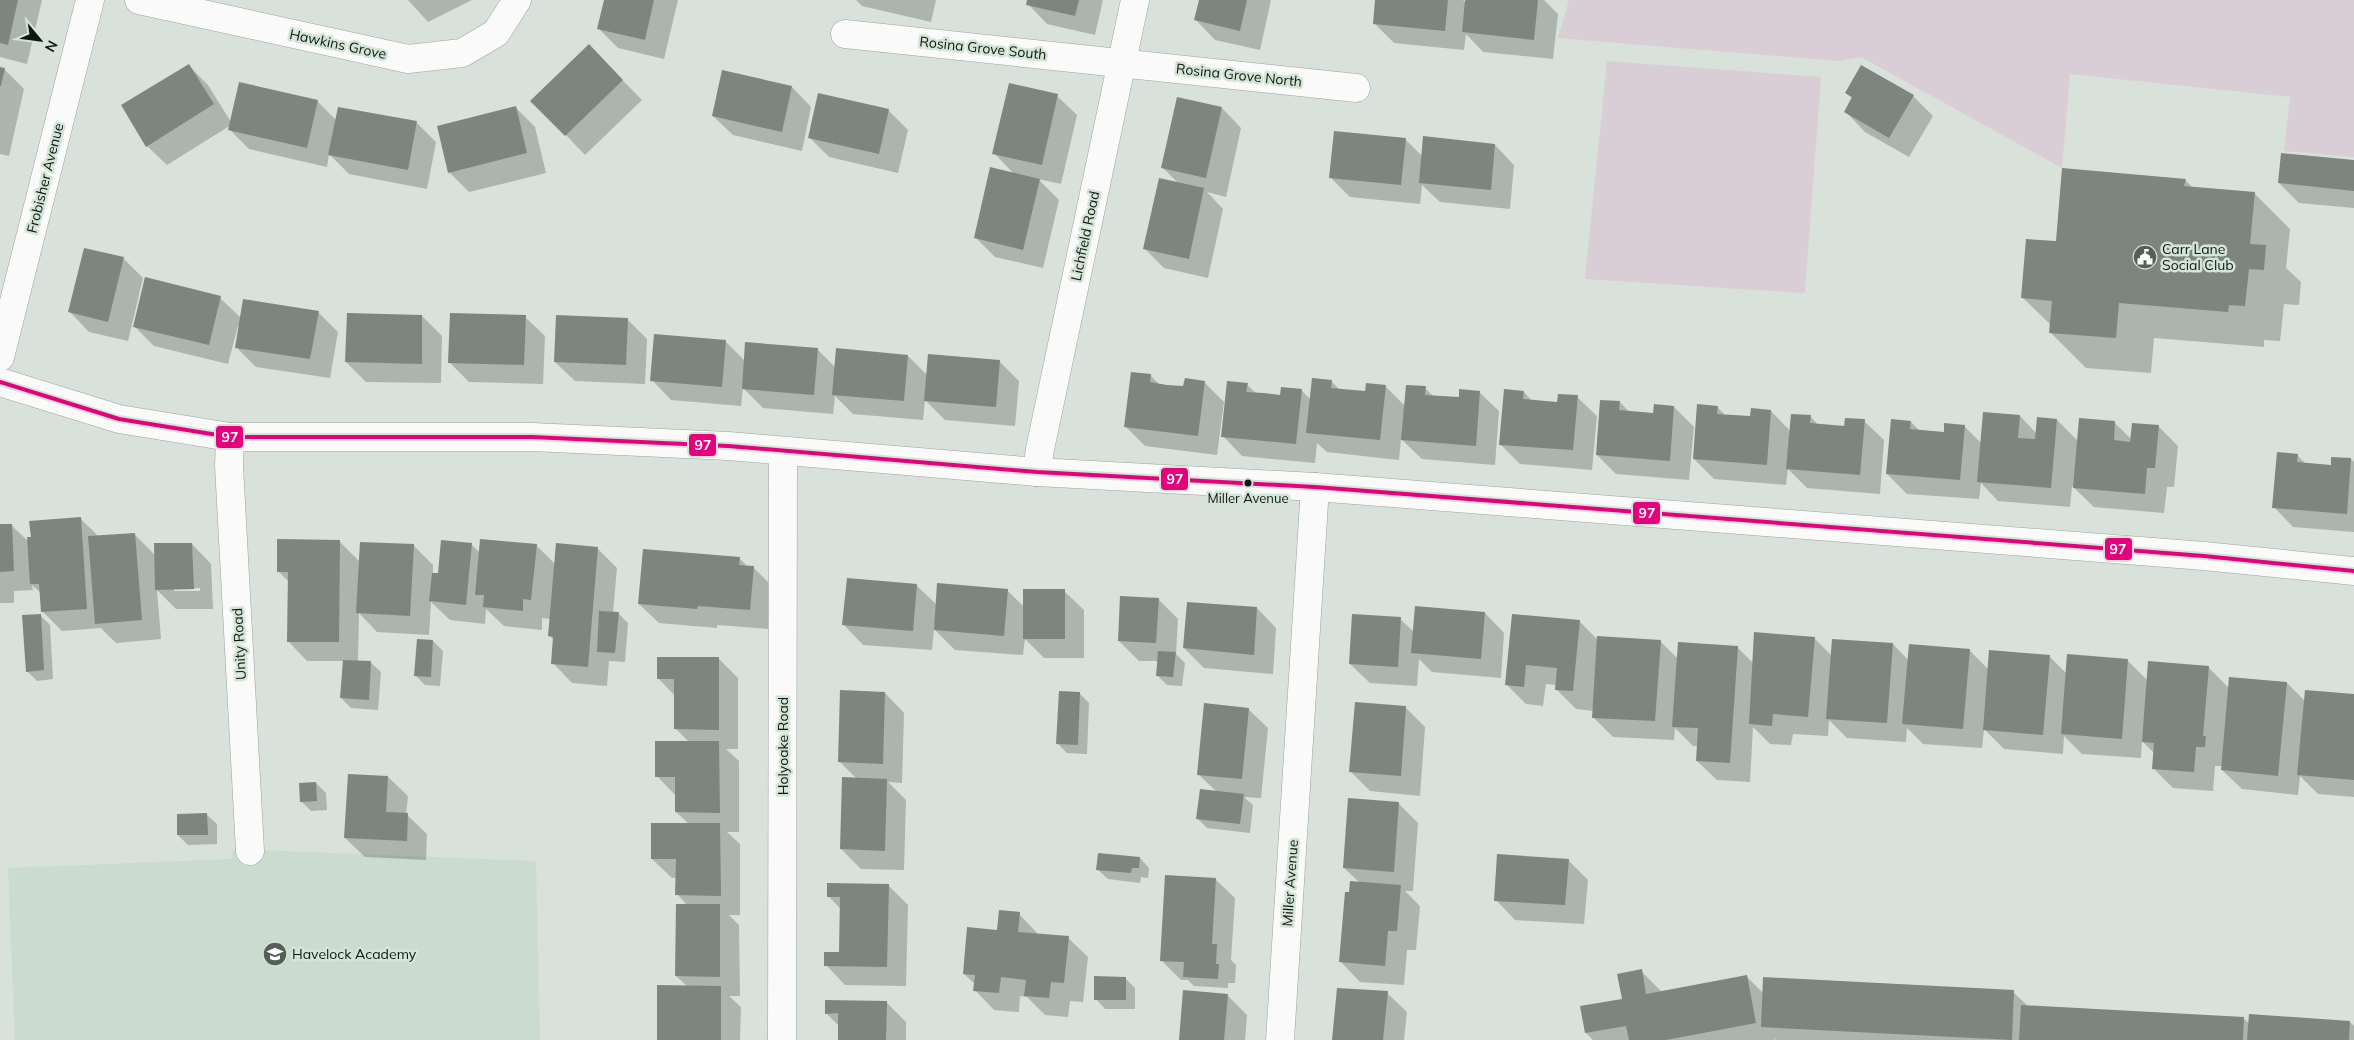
<svg xmlns="http://www.w3.org/2000/svg" width="2354" height="1040" font-family="Mulish,sans-serif">
<style>
.built{fill:#cbdcce}
.green{fill:#daced6}
.shadow{fill:#0003;fill-rule:evenodd}
.building{fill:#7e8580}
.lines{fill:none;stroke-linecap:round;stroke-linejoin:round}
.minor-casing{stroke:#9ca39d;stroke-width:29}
.minor{stroke:#f9faf9;stroke-width:28}
.bus-1-casing{stroke:#d4e5d7;stroke-width:8}
.bus-1{stroke:#e5007d;stroke-width:4}
.bus-dot{fill:#101712;stroke:#d4e5d7;stroke-width:2}
.labels{text-anchor:middle;dominant-baseline:central;stroke-width:5;stroke-linejoin:round;paint-order:stroke}
.bus-label{font-size:13px;fill:#101712;stroke:#d4e5d7}
.street-label{font-size:14px;fill:#101712;stroke:#d4e5d7}
.poi-label{font-size:14px;fill:#101712;stroke:#d4e5d7;text-anchor:start}
.line-badge{stroke:#d4e5d7;stroke-width:2}
.badge-label{font-size:14px;text-anchor:middle;font-weight:bold;fill:#fff}
</style>
<rect width="100%" height="100%" fill="#d8e1da"/>
<polygon class="built" points="233,849 536,861 540,1040 15,1040 8,868 232,859"/>
<g class="green">
<polygon points="1569,0 2354,0 2354,157 2284,151 2290,97 2070,74 2062,168 1861,57 1838,61 1558,38"/>
<polygon points="1607,61 1821,77 1805,293 1585,279"/>
</g>
<g class="shadow">
<polygon points="0,0 42,0 27,64 0,57"/>
<polygon points="408,0 472,0 428,22"/>
<polygon points="605,0 678,0 664,59 618,48 598,28"/>
<polygon points="856,0 936,0 931,22 862,6"/>
<polygon points="1029,0 1103,0 1095,35 1047,24 1028,4"/>
<polygon points="1200,0 1271,0 1260,50 1215,40 1196,20"/>
<polygon points="1377,0 1463,0 1466,3 1467,0 1544,0 1558,14 1553,59 1483,52 1466,34 1464,50 1394,43 1374,23"/>
<polygon points="589,46 642,100 585,155 566,135"/>
<polygon points="188,65 208,85 231,122 317,101 336,120 416,122 436,142 427,189 349,174 329,154 327,167 249,149 230,130 231,125 167,165 147,146"/>
<polygon points="1862,67 1913,96 1933,116 1909,157 1865,132 1846,112 1853,99 1846,93"/>
<polygon points="0,68 4,69 24,89 9,156 0,154"/>
<polygon points="723,72 792,87 811,107 802,151 733,135 713,116"/>
<polygon points="1057,96 1077,115 1061,184 1038,179 1059,200 1043,268 995,257 976,238 1014,174 994,153"/>
<polygon points="515,107 535,127 546,173 469,192 450,173 438,127"/>
<polygon points="1222,108 1241,128 1226,197 1207,192 1223,209 1208,278 1164,268 1144,248 1179,184 1162,167"/>
<polygon points="888,110 908,130 898,173 829,157 809,137"/>
<polygon points="1405,139 1423,157 1495,145 1514,165 1510,209 1440,202 1422,185 1420,204 1350,197 1330,177"/>
<polygon points="2354,162 2354,208 2299,203 2279,183"/>
<polygon points="2185,180 2193,188 2254,193 2290,229 2286,268 2301,282 2299,305 2284,304 2280,341 2264,340 2264,347 2154,338 2151,373 2086,368 2050,332 2051,325 2023,298 2057,243"/>
<polygon points="123,258 143,278 128,341 89,332 70,312"/>
<polygon points="220,298 241,318 318,312 338,332 330,378 256,367 236,347 240,326 238,326 228,364 154,346 134,326"/>
<polygon points="422,316 442,336 441,383 366,382 346,362"/>
<polygon points="525,317 545,336 543,384 469,382 449,362"/>
<polygon points="627,319 647,339 645,384 575,381 555,362"/>
<polygon points="725,341 745,361 817,349 836,368 908,356 927,375 999,361 1019,381 1015,426 945,420 925,400 923,420 853,414 835,396 833,414 763,408 743,388 741,406 671,400 652,380"/>
<polygon points="1150,375 1160,385 1184,388 1204,382 1224,402 1217,455 1145,446 1125,426"/>
<polygon points="1331,381 1340,390 1366,393 1385,386 1405,406 1425,388 1434,397 1460,399 1479,392 1499,411 1495,465 1422,459 1401,439 1399,460 1327,452 1317,443 1315,463 1242,456 1223,436 1247,385 1257,394 1281,396 1301,390 1311,400"/>
<polygon points="1524,392 1532,401 1558,403 1577,397 1597,416 1592,470 1520,464 1500,444"/>
<polygon points="1620,402 1629,412 1654,414 1674,407 1694,427 1689,480 1616,474 1597,455"/>
<polygon points="1717,407 1726,416 1752,418 1771,411 1790,431 1810,416 1819,426 1845,428 1864,421 1884,440 1880,494 1807,488 1788,469 1786,485 1714,479 1694,459"/>
<polygon points="2020,416 2037,434 2057,420 2078,441 2115,423 2131,439 2158,426 2178,446 2174,487 2167,487 2164,513 2094,507 2072,486 2070,507 1998,501 1981,483 1979,499 1907,494 1887,474 1911,422 1920,431 1945,433 1964,426 1982,444"/>
<polygon points="2297,455 2306,464 2332,466 2351,459 2354,462 2354,532 2293,527 2274,507"/>
<path d="M80 518 99 537 134 534 155 555 192 544 211 564 213 609H176L157 590 161 639 116 643 101 628 62 631 43 612 41 593 32 585 33 590 14 591V603H0V526L11 525 29 542ZM200 588V591H174V589Z"/>
<polygon points="339,541 360,562 414,546 433,565 433,574 439,574 471,544 480,553 536,545 555,564 597,548 617,568 613,613 618,613 628,623 625,662 609,661 607,686 572,683 553,663 554,640 550,636 551,619 542,618 542,630 504,626 486,609 485,624 450,620 431,602 429,635 377,632 359,613 358,662 371,663 381,672 378,710 351,708 341,698 344,661 307,661 288,641 289,582 278,571"/>
<polygon points="739,558 748,567 753,567 773,587 769,629 717,625 717,628 659,623 639,604"/>
<polygon points="916,585 937,605 1007,590 1024,607 1064,591 1084,610 1084,658 1044,658 1025,639 1023,655 955,650 934,629 932,650 863,645 844,625"/>
<polygon points="1158,599 1178,619 1176,654 1185,663 1182,686 1167,685 1157,675 1158,661 1139,661 1119,641"/>
<polygon points="1257,608 1276,628 1273,674 1204,668 1184,648"/>
<polygon points="1485,613 1504,633 1501,678 1432,672 1419,659 1417,686 1370,683 1350,664 1400,619 1414,632"/>
<polygon points="40,615 50,625 53,679 37,681 27,671"/>
<polygon points="1513,615 1579,621 1598,640 1660,641 1678,659 1737,647 1753,663 1814,638 1832,656 1893,644 1908,660 1969,650 1989,670 2049,656 2067,674 2127,660 2148,681 2208,667 2230,689 2287,683 2305,701 2354,696 2354,797 2318,794 2300,776 2298,795 2242,789 2222,770 2222,766 2215,766 2213,791 2173,788 2153,768 2154,753 2142,741 2141,758 2082,754 2064,736 2063,754 2004,749 1984,729 1982,748 1923,744 1907,728 1906,742 1847,738 1829,720 1828,736 1793,734 1791,745 1770,744 1753,727 1750,782 1717,780 1697,761 1698,746 1693,746 1675,728 1674,740 1613,737 1593,717 1594,711 1576,709 1556,689 1557,685 1546,684 1543,706 1526,704 1507,685"/>
<polygon points="433,641 443,651 440,686 425,685 415,675"/>
<polygon points="719,659 738,678 738,749 726,749 739,761 739,832 727,832 740,844 740,915 729,915 739,925 740,996 729,996 741,1007 740,1040 658,1040 688,987 676,976 688,906 677,894 677,878 672,878 652,859 689,824 676,812 676,796 657,776 689,742 675,728 675,696 658,678"/>
<polygon points="885,693 904,713 902,783 888,782 906,800 904,870 861,869 841,849 857,779 840,762"/>
<polygon points="1079,693 1089,703 1087,754 1067,753 1058,744"/>
<polygon points="1406,708 1425,727 1420,796 1370,791 1351,772"/>
<polygon points="1248,709 1268,728 1261,798 1244,797 1253,805 1250,833 1207,828 1197,818 1217,792 1198,774"/>
<polygon points="388,777 408,796 406,814 427,834 426,860 365,857 345,838"/>
<polygon points="316,783 326,793 327,810 311,811 301,801"/>
<polygon points="1399,804 1418,823 1413,891 1405,891 1420,906 1416,950 1407,950 1404,985 1360,982 1341,962 1360,883 1344,868"/>
<polygon points="207,815 217,824 217,844 188,845 178,835"/>
<polygon points="1140,858 1149,868 1148,878 1141,877 1140,883 1108,879 1098,870"/>
<polygon points="1568,860 1588,880 1584,924 1515,920 1496,900"/>
<polygon points="1215,879 1235,898 1231,960 1236,965 1235,983 1228,983 1228,988 1194,986 1188,980 1181,980 1161,960"/>
<polygon points="888,885 908,905 906,986 845,985 826,965 840,953 841,909 828,896"/>
<polygon points="1019,914 1039,935 1068,938 1088,957 1083,1002 1070,1001 1068,1017 1045,1015 1027,997 1020,996 1019,1012 994,1010 975,990 975,984 964,974 998,931"/>
<polygon points="1641,971 1662,992 1747,977 1764,994 2013,992 2028,1006 2243,1018 2250,1024 2350,1022 2354,1026 2354,1040 1776,1040 1774,1038 1775,1040 1593,1040 1586,1033 1582,1007 1623,1000"/>
<polygon points="1125,978 1135,988 1135,1009 1105,1009 1096,999"/>
<polygon points="1387,993 1407,1012 1404,1040 1334,1040"/>
<polygon points="1227,995 1247,1015 1245,1040 1180,1040"/>
<polygon points="886,1002 906,1022 906,1040 839,1040 839,1026 826,1013"/>
</g>
<g class="building">
<polygon points="0,0 18,0 8,45 0,43"/>
<polygon points="604,0 654,0 645,40 597,29"/>
<polygon points="1027,0 1079,0 1075,16 1026,5"/>
<polygon points="1199,0 1247,0 1240,31 1194,20"/>
<polygon points="1375,0 1448,0 1445,31 1373,24"/>
<polygon points="1465,0 1538,0 1534,40 1462,32"/>
<polygon points="589,44 623,80 565,136 530,101"/>
<polygon points="189,64 214,104 146,147 121,105"/>
<polygon points="1861,65 1914,95 1889,138 1844,112 1852,97 1845,93"/>
<polygon points="0,67 5,68 1,86 0,86"/>
<polygon points="722,70 792,86 782,132 712,116"/>
<polygon points="239,82 318,100 307,148 228,130"/>
<polygon points="1009,83 1058,94 1042,165 992,154"/>
<polygon points="818,93 889,109 879,154 808,138"/>
<polygon points="1177,97 1222,107 1206,178 1161,168"/>
<polygon points="516,106 527,153 448,173 437,126"/>
<polygon points="338,107 417,121 408,170 328,155"/>
<polygon points="1334,131 1406,138 1401,185 1329,178"/>
<polygon points="1423,136 1495,144 1491,190 1419,183"/>
<polygon points="2281,153 2354,160 2354,191 2278,183"/>
<polygon points="990,167 1040,179 1023,250 974,238"/>
<polygon points="2062,168 2186,179 2184,186 2255,192 2250,244 2266,245 2264,270 2249,269 2245,306 2229,305 2228,312 2119,303 2116,338 2049,333 2052,301 2021,298 2026,239 2056,241"/>
<polygon points="1159,178 1204,188 1189,259 1143,249"/>
<polygon points="84,248 124,257 108,322 68,312"/>
<polygon points="145,277 221,296 209,345 133,327"/>
<polygon points="243,299 319,311 310,359 235,348"/>
<polygon points="347,313 422,315 422,364 345,362"/>
<polygon points="450,313 526,315 524,365 448,363"/>
<polygon points="556,315 628,318 626,365 554,362"/>
<polygon points="654,334 726,340 722,387 650,381"/>
<polygon points="745,342 818,348 814,395 742,389"/>
<polygon points="836,348 908,355 904,401 832,395"/>
<polygon points="928,354 1000,360 996,407 924,401"/>
<polygon points="1131,372 1151,374 1150,382 1167,385 1183,386 1185,378 1205,381 1198,436 1124,427"/>
<polygon points="1312,378 1332,380 1331,388 1365,391 1366,383 1386,385 1380,440 1306,433"/>
<polygon points="1227,381 1248,383 1246,392 1264,393 1280,395 1281,387 1302,389 1296,444 1221,437"/>
<polygon points="1406,385 1426,386 1425,395 1459,397 1459,389 1480,391 1476,446 1401,440"/>
<polygon points="1504,389 1524,391 1523,399 1557,402 1558,394 1578,395 1573,450 1499,445"/>
<polygon points="1600,400 1620,401 1619,410 1653,413 1654,404 1674,406 1670,461 1596,455"/>
<polygon points="1697,404 1718,406 1717,414 1750,416 1751,408 1771,410 1767,465 1693,459"/>
<polygon points="1983,412 2020,415 2018,438 2035,439 2037,417 2057,419 2051,488 1977,482"/>
<polygon points="1791,414 1811,415 1810,423 1844,426 1845,418 1865,419 1860,475 1786,469"/>
<polygon points="2079,418 2115,421 2114,440 2130,442 2132,423 2159,425 2155,468 2147,468 2145,494 2073,488"/>
<polygon points="1891,419 1911,421 1910,429 1944,432 1944,423 1965,425 1960,480 1886,474"/>
<polygon points="2277,452 2298,454 2297,462 2331,465 2331,457 2351,458 2347,514 2272,508"/>
<polygon points="81,517 87,609 41,612 39,584 30,584 27,537 31,537 29,521"/>
<polygon points="0,524 12,524 14,571 0,572"/>
<polygon points="135,533 142,620 95,624 88,536"/>
<polygon points="277,539 340,540 339,642 287,642 288,572 277,572"/>
<polygon points="480,539 537,544 531,600 523,599 523,611 483,607 484,595 475,595"/>
<polygon points="441,540 472,543 466,605 429,601 432,573 438,573"/>
<polygon points="360,542 414,544 410,616 356,613"/>
<polygon points="154,543 192,543 194,589 155,590"/>
<polygon points="556,543 598,547 588,667 551,664 553,637 548,636"/>
<polygon points="643,549 740,557 739,565 754,566 750,610 698,606 697,609 638,604"/>
<polygon points="847,578 917,584 913,631 842,625"/>
<polygon points="937,583 1008,589 1004,636 934,630"/>
<rect x="1023" y="589" width="42" height="50"/>
<polygon points="1120,596 1159,598 1156,643 1118,641"/>
<polygon points="1187,602 1257,607 1254,655 1183,648"/>
<polygon points="1415,606 1485,612 1481,659 1411,653"/>
<polygon points="599,611 619,612 615,653 597,652"/>
<polygon points="41,614 44,670 26,672 22,615"/>
<polygon points="1352,614 1401,617 1398,667 1349,664"/>
<polygon points="1512,614 1580,620 1573,691 1555,690 1557,668 1526,665 1524,687 1505,685"/>
<polygon points="1754,632 1815,637 1808,717 1773,714 1772,726 1749,724"/>
<polygon points="1597,636 1661,640 1655,721 1592,718"/>
<polygon points="417,639 433,640 431,677 414,676"/>
<polygon points="1832,639 1893,643 1887,723 1826,719"/>
<polygon points="1678,642 1738,646 1730,763 1696,761 1698,728 1672,727"/>
<polygon points="1909,644 1970,649 1963,729 1902,724"/>
<polygon points="1989,650 2050,655 2043,735 1983,730"/>
<polygon points="1158,651 1176,652 1173,677 1156,676"/>
<polygon points="2067,654 2128,659 2122,739 2061,734"/>
<polygon points="657,657 719,657 719,730 674,729 674,679 657,679"/>
<polygon points="343,660 371,661 369,700 340,698"/>
<polygon points="2148,661 2209,666 2203,736 2206,736 2205,747 2196,747 2194,772 2152,769 2154,743 2142,742"/>
<polygon points="2229,677 2287,682 2278,776 2221,770"/>
<polygon points="840,690 885,692 883,764 838,762"/>
<polygon points="2305,690 2354,694 2354,780 2297,775"/>
<polygon points="1059,691 1080,692 1078,745 1056,744"/>
<polygon points="1355,702 1406,706 1401,776 1349,772"/>
<polygon points="1204,703 1249,708 1242,779 1197,775"/>
<polygon points="655,741 719,741 720,813 675,812 675,777 655,777"/>
<polygon points="348,774 388,776 386,812 408,813 407,841 344,838"/>
<polygon points="842,777 887,779 885,851 840,849"/>
<polygon points="316,782 317,801 300,802 299,783"/>
<polygon points="1200,789 1244,794 1240,824 1196,819"/>
<polygon points="1348,798 1399,802 1394,872 1343,868"/>
<polygon points="207,813 208,835 177,835 177,814"/>
<polygon points="651,823 720,823 721,896 675,895 676,859 651,859"/>
<polygon points="1098,853 1140,857 1139,868 1132,868 1131,873 1096,870"/>
<polygon points="1497,854 1569,859 1565,905 1494,901"/>
<polygon points="1165,875 1216,878 1212,944 1217,944 1216,964 1219,964 1218,979 1183,977 1184,962 1160,961"/>
<polygon points="1350,881 1401,885 1397,931 1388,931 1385,966 1339,962 1345,892 1349,892"/>
<polygon points="827,883 889,884 887,967 824,966 824,952 839,952 840,897 827,897"/>
<polygon points="676,904 720,904 720,977 675,976"/>
<polygon points="999,910 1020,912 1018,932 1069,936 1064,983 1051,982 1049,998 1024,996 1026,980 1001,977 999,993 973,991 975,975 963,974 967,927 997,930"/>
<polygon points="1642,969 1646,994 1747,975 1756,1023 1666,1040 1629,1040 1626,1026 1585,1033 1580,1006 1622,999 1617,974"/>
<polygon points="1094,976 1126,977 1126,1000 1094,1000"/>
<polygon points="1763,977 2014,990 2012,1040 1761,1027"/>
<polygon points="657,985 721,986 721,1040 657,1040"/>
<polygon points="1337,988 1388,991 1383,1040 1332,1040"/>
<polygon points="1183,990 1228,994 1224,1040 1179,1040"/>
<polygon points="825,1000 887,1001 886,1040 838,1040 838,1013 825,1014"/>
<polygon points="2021,1005 2244,1017 2243,1040 2019,1040"/>
<polygon points="2249,1014 2350,1021 2349,1040 2247,1040"/>
</g>
<g class="lines">
<g class="minor-casing">
<g id="minor">
<polyline points="139,0 408,59 462,53 496,33 517,0"/>
<polyline points="845,34 1356,88"/>
<polyline points="0,357 90,0"/>
<polyline points="0,382 119,419 230,437 532,437 728,446 1037,472 1315,487 2204,556 2354,571"/>
<polyline points="230,437 229,466 250,851"/>
<polyline points="1037,472 1040,449 1135,0"/>
<polyline points="782,1040 783,452"/>
<polyline points="1280,1040 1315,487"/>
</g>
</g>
<use href="#minor" class="minor"/>
<g class="bus-1-casing">
<polyline id="bus-1" points="0,382 119,419 230,437 532,437 728,446 1037,472 1315,487 2204,556 2354,571"/>
</g>
<use href="#bus-1" class="bus-1"/>
</g>
<defs>
<g id="civic-disc" transform="scale(1.25)"><circle r="9.5" fill="#565e58" stroke="#d4e5d7"/><path d="M-.6-6.5H3V-4.5H.6V-3L4-1V1h2V6H-6V1h2V-1L-.6-3ZM-1.2 2.5V6h2.4V2.5Z" fill="#fff"/></g>
<g id="school-disc" transform="scale(1.25)"><circle r="9.5" fill="#565e58" stroke="#d4e5d7"/><path d="M0-5L7-2L0 1L-7-2ZM-4 1L0 2.5L4 1V4Q0 6-4 4Z" fill="#fff"/></g>
</defs>
<g fill-rule="evenodd">
<use href="#civic-disc" x="2145" y="257"/>
<use href="#school-disc" x="275" y="954"/>
</g>
<circle class="bus-dot" cx="1248" cy="483" r="4.5"/>
<g class="labels">
<g class="bus-label">
<text x="1248" y="498">Miller Avenue</text>
</g>
<g class="street-label">
<text transform="translate(338 44) rotate(12)">Hawkins Grove</text>
<text transform="translate(983 48) rotate(6)">Rosina Grove South</text>
<text transform="translate(1239 75) rotate(6)">Rosina Grove North</text>
<text transform="translate(45 178) rotate(-76)">Frobisher Avenue</text>
<text transform="translate(1085 236) rotate(-78)">Lichfield Road</text>
<text transform="translate(239 644) rotate(-93)">Unity Road</text>
<text transform="translate(783 746) rotate(-90)">Holyoake Road</text>
<text transform="translate(1290 883) rotate(-86)">Miller Avenue</text>
</g>
<g class="poi-label">
<text x="2162" y="249">Carr Lane<tspan x="2162" dy="16">Social Club</tspan></text>
<text x="292" y="954">Havelock Academy</text>
</g>
</g>
<g class="line-badge">
<rect x="215" y="425" width="29" height="24" rx="5" fill="#e5007d"/>
<rect x="688" y="433" width="29" height="24" rx="5" fill="#e5007d"/>
<rect x="1160" y="467" width="29" height="24" rx="5" fill="#e5007d"/>
<rect x="1632" y="501" width="29" height="24" rx="5" fill="#e5007d"/>
<rect x="2104" y="537" width="29" height="24" rx="5" fill="#e5007d"/>
</g>
<g class="badge-label">
<text x="230" y="442">97</text>
<text x="703" y="450">97</text>
<text x="1175" y="484">97</text>
<text x="1647" y="518">97</text>
<text x="2118" y="554">97</text>
</g>
<g transform="translate(40 40) rotate(119)" stroke="#d4e5d7" stroke-width="4" paint-order="stroke">
<path d="M0-4L9 19L0 12L-9 19Z" fill="#101712"/>
<text y="-8" font-size="14" font-weight="bold" text-anchor="middle" fill="#101712">N</text>
</g>
</svg>
